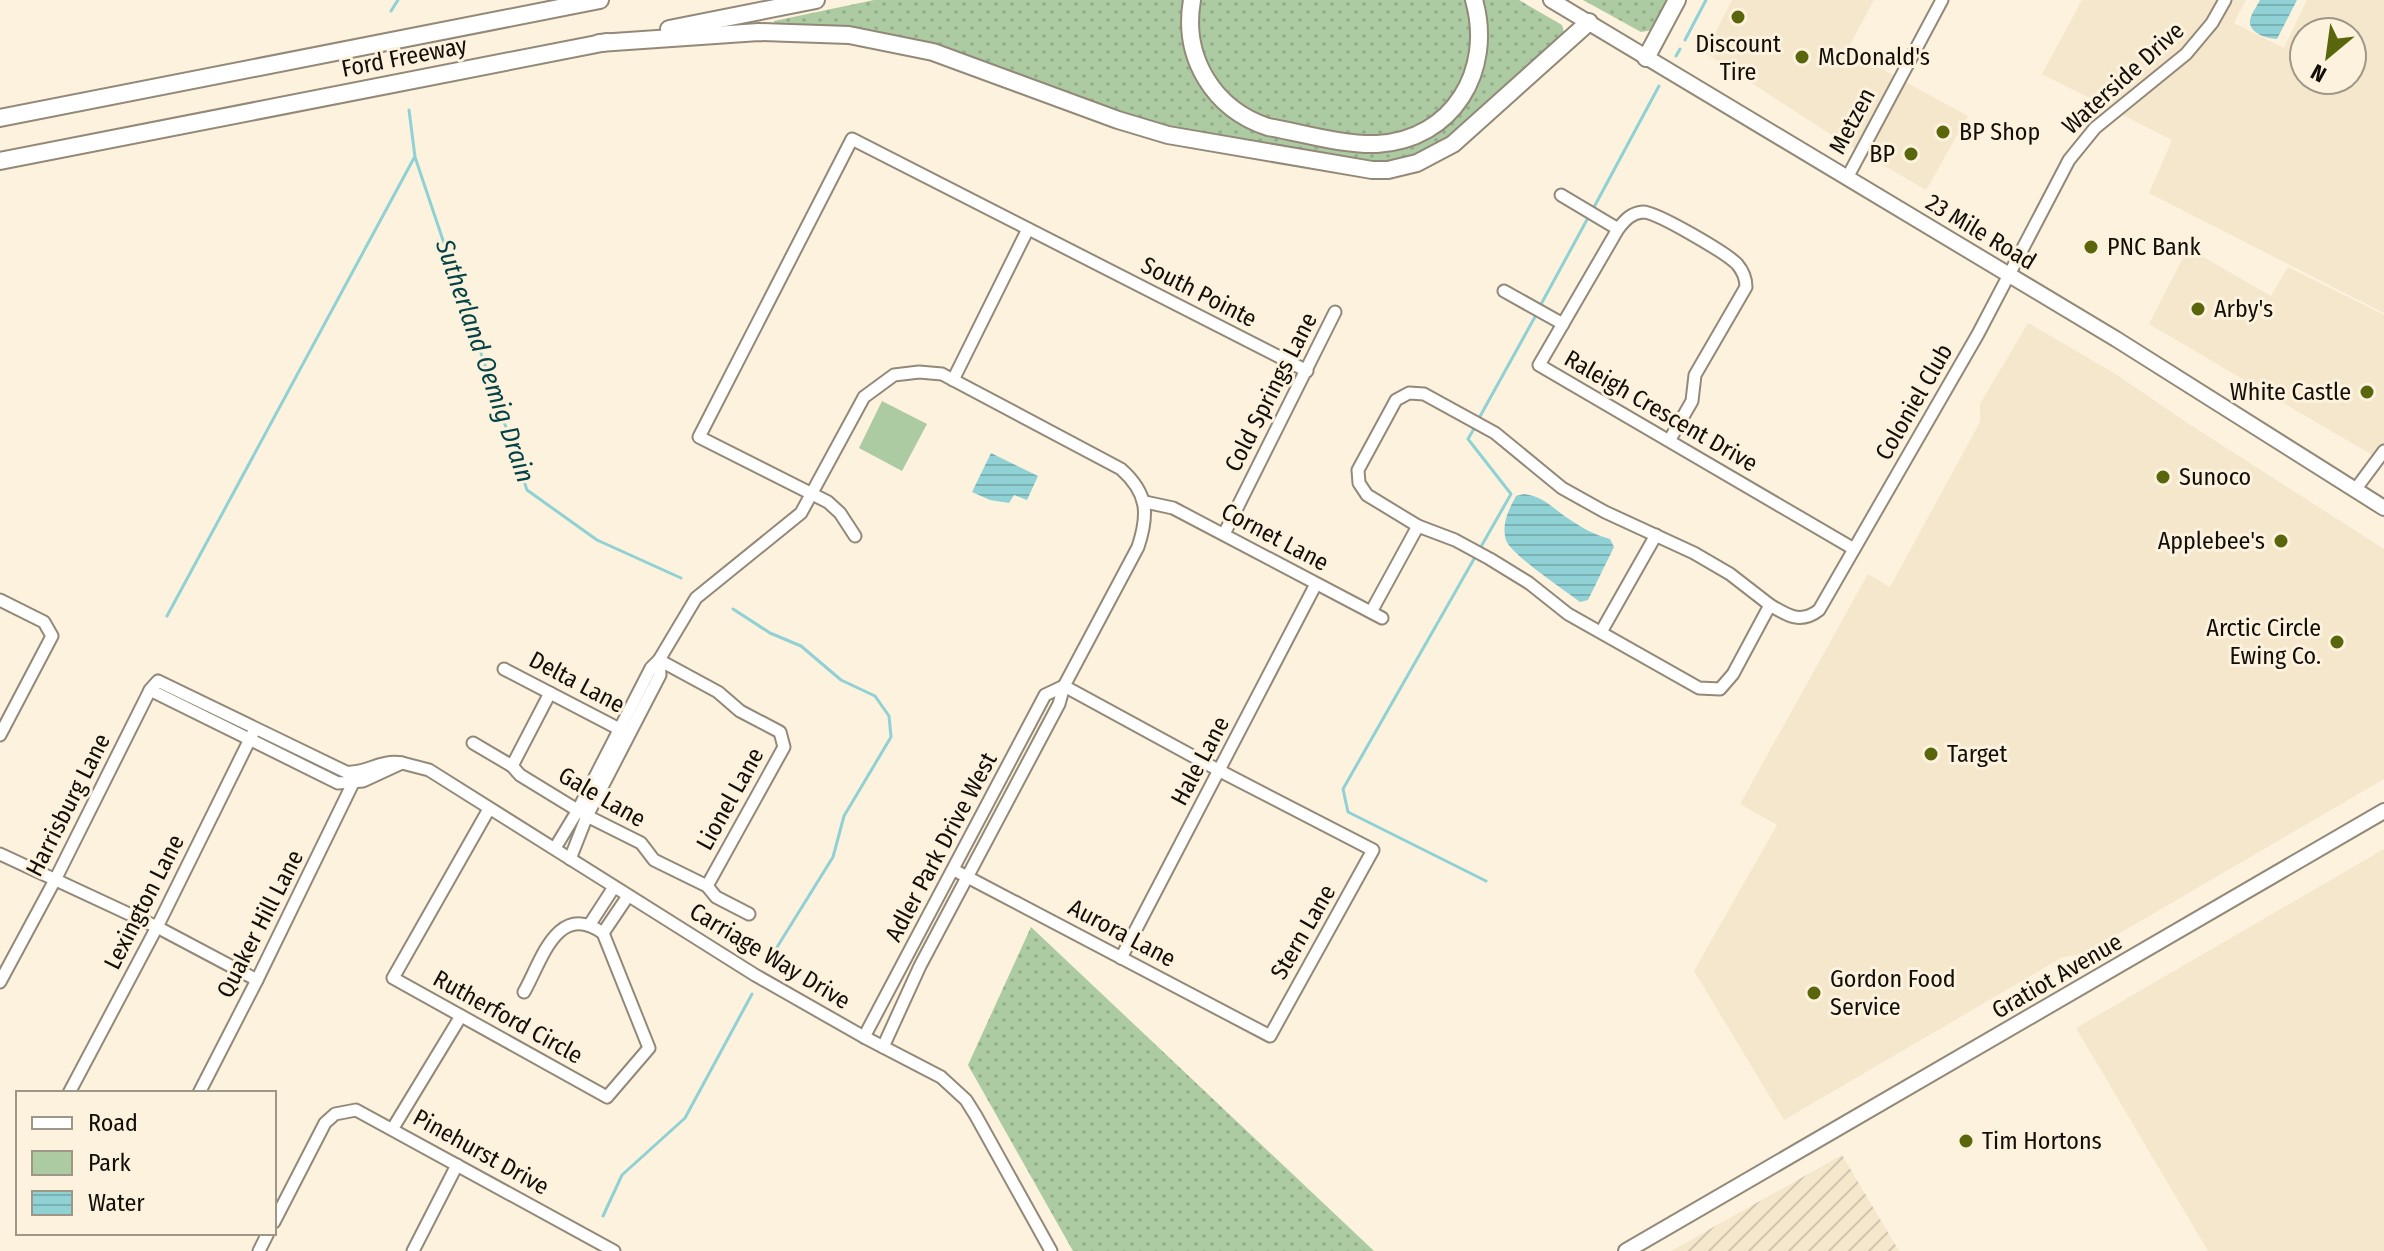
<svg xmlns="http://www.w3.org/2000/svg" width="2384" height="1251" font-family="'Fira Sans Condensed',sans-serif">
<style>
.built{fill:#f5e7cc;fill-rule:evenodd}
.industrial{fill:url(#industrial-furrows)}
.green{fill:url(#green-dots)}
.pitch{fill:#accba2}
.water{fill:url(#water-rules)}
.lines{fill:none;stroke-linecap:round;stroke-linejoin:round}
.stream{stroke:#8fd1d4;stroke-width:3}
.minor-casing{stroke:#938978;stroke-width:15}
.major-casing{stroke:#938978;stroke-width:18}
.highway-casing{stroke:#938978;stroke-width:20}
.minor{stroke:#fff;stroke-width:11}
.major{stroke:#fff;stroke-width:14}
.highway{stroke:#fff;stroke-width:16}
.poi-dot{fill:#59660c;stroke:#fcf2de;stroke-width:3}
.labels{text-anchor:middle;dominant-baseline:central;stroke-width:6;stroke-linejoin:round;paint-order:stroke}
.poi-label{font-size:24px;fill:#120e08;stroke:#fcf2de;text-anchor:start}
.street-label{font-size:24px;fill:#120e08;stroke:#fcf2de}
.water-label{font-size:26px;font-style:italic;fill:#034346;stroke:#fcf2de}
</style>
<defs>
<pattern id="industrial-furrows" width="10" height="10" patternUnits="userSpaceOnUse" patternTransform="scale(2)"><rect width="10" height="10" fill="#f5e7cc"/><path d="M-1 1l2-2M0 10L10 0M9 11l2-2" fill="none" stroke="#d1c5ae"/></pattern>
<pattern id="green-dots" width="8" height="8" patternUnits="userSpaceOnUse" patternTransform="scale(2)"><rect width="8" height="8" fill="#accba2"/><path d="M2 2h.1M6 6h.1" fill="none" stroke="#93ad8a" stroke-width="1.8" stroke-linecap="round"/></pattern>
<pattern id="water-rules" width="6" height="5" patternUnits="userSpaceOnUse" patternTransform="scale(2)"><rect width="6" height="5" fill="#8fd1d4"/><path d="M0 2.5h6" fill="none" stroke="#7ab2b4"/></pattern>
</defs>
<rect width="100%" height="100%" fill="#fcf2de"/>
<g class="built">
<polygon points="1732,0 1874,0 1847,50 1968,116 1926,190 1830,134 1705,53"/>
<path d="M2082 0H2246L2234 23 2284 48 2307 0H2384V313L2149 193 2172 140 2042 74ZM2304 32H2352V80H2304Z"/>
<polygon points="2188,248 2271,296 2288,267 2384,315 2384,462 2149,324"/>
<polygon points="2028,323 2114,373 2189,424 2384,549 2384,779 2084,954 2063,957 1784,1120 1694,971 1777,825 1740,804 1868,574 1890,587 1980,422 1980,404"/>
<polygon points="2384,849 2384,1251 2208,1251 2076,1028"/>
</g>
<polygon class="industrial" points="1842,1155 1899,1251 1671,1251"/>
<g class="green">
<path d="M874 0H1184C1178 54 1200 109 1254 130 1278 139 1306 141 1332 144 1354 148 1382 156 1405 147 1415 143 1425 132 1435 126 1444 119 1455 112 1464 104 1491 80 1492 32 1483 0H1519L1562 25 1564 33 1562 37 1463 129 1435 149 1396 162H1354L1145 122 924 43C875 31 826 25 775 24L774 21Z"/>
<path d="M1200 0H1466C1474 22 1473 43 1467 65 1456 108 1415 136 1371 136 1353 135 1335 131 1317 128 1297 125 1276 123 1258 115 1214 97 1189 46 1200 0Z"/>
<polygon points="1583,0 1671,0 1652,30 1641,32"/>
<polygon points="1031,927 1374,1251 1073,1251 968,1065"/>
</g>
<polygon class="pitch" points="882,401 927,424 902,471 859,448"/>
<g class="water">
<path d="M2260 0H2297L2277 39C2267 39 2248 33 2250 20 2251 14 2257 6 2260 0Z"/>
<polygon points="991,453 1038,476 1027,500 1014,495 1009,503 990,500 972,492"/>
<path d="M1524 494C1545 497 1552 508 1569 519 1582 528 1595 535 1610 539L1614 547 1588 600 1580 602C1566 591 1510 554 1506 540 1501 524 1509 509 1516 496Z"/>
</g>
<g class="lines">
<g class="stream">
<polyline points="391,11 398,0"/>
<polyline points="1685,40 1706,0"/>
<polyline points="1676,56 1680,49"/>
<polyline points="409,110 415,157 527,490 597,540 681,578"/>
<polyline points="1593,209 1659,86"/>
<polyline points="1539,308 1589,216"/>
<polyline points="1478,420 1536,315"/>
<polyline points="1475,427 1468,439 1511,494 1343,789 1348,812 1486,881"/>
<polyline points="733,609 770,633 801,646 841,680 875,696 889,716 891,737 844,816 833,857 774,952"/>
<polyline points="167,616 414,158"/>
<polyline points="603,1216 622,1175 685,1118 752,994"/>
</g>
<g class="minor-casing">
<g id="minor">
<polyline points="1847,178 1942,0"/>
<polyline points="1561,195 1618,229"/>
<polyline points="1504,291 1563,324"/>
<polyline points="953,380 1028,229"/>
<path d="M1669 441 1692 401 1695 375 1746 287C1746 278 1743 271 1737 264 1726 253 1657 212 1643 212 1631 213 1625 220 1618 229L1539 365 1854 549"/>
<polyline points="2355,490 2384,451"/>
<polyline points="1145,502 1173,508 1382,618"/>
<polyline points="1418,526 1367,495 1359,483 1358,470 1396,400 1409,393 1424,394 1495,433 1562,488 1605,512 1694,553 1730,574 1770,605"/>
<polyline points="1224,534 1335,312"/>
<polyline points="855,536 840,513 828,502 699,437 852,139 1307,371"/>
<polyline points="0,600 44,622 52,636 0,735"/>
<path d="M1371 612 1418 526 1455 540 1490 559 1529 583 1568 614 1699 688 1720 689 1733 674 1770 605C1788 616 1801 624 1819 610L1978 334 2069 160 2095 128 2186 54 2212 23 2225 0"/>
<polyline points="1601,632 1656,535"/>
<polyline points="504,669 625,732"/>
<path d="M158 681 346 772C367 774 380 759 402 763L363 781 338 783 150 690Z"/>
<polyline points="473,743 512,766 520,775 587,816 641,843 654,860 707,886 716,897 749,914"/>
<polyline points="402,763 429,770 755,975 864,1037 941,1077 966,1100 976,1116 1051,1251"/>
<polyline points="512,766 550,693"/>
<path d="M489 809 393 978 607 1097 649 1048 603 933C557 901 542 960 524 992"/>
<polyline points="555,848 578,810 651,668 659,660 660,675 587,816 570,859"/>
<polyline points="0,854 157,927 257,980"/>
<path d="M707 886 784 747 780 732 740 711 718 692 659 660 696 598 801 513 864 397 894 375 919 372 942 374 1121 469C1148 493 1149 514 1138 547L1064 686 1220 771 1373 850 1270 1036 954 870"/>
<polyline points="590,924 614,887"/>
<polyline points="603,933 628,896"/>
<polyline points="1121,958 1316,584"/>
<polyline points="0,982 56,878 150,690"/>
<polyline points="864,1037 1045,695 1064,686 1059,704 920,966 883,1047"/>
<polyline points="69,1093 157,927 253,733"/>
<polyline points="199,1093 257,980 355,779"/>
<polyline points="393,1128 461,1016"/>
<polyline points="274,1222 325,1123 335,1114 356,1110 614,1251"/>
<polyline points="259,1251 268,1233"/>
<polyline points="413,1251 457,1165"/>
</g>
</g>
<g class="major-casing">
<g id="major">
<polyline points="1551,0 2116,339 2384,508"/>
<polyline points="1626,1251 2384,811"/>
</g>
</g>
<g class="highway-casing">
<g id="highway">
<path d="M1192 0C1182 57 1213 109 1268 127 1303 133 1341 145 1377 144 1453 140 1494 70 1474 0"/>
<polyline points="669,29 816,0"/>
<polyline points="599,43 759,32 849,35 933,52 1118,120 1168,135 1372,170 1388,170 1417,163 1453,144 1589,22"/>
<polyline points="1646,58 1677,0"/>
<polyline points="0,118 600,0"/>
<polyline points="0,161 607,42"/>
</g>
</g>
<use href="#minor" class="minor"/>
<use href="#major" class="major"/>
<use href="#highway" class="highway"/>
</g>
<g class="poi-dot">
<circle cx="1738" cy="17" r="8"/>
<circle cx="1802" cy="57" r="8"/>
<circle cx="1943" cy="132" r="8"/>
<circle cx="1911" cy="154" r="8"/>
<circle cx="2091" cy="247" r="8"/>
<circle cx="2198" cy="309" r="8"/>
<circle cx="2367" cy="392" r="8"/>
<circle cx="2163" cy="477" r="8"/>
<circle cx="2281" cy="541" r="8"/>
<circle cx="2337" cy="642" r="8"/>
<circle cx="1931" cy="754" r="8"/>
<circle cx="1814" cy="993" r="8"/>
<circle cx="1966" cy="1141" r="8"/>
</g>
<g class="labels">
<g class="poi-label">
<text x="1738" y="44" text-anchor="middle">Discount<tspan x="1738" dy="28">Tire</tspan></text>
<text x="1818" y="57">McDonald's</text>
<text x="1959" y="132">BP Shop</text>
<text x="1895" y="154" text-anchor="end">BP</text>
<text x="2107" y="247">PNC Bank</text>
<text x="2214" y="309">Arby's</text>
<text x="2351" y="392" text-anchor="end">White Castle</text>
<text x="2179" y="477">Sunoco</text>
<text x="2265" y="541" text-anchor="end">Applebee's</text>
<text x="2321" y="628" text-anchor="end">Arctic Circle<tspan x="2321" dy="28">Ewing Co.</tspan></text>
<text x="1947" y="754">Target</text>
<text x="1830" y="979">Gordon Food<tspan x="1830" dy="28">Service</tspan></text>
<text x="1982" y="1141">Tim Hortons</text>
</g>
<g class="street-label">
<text transform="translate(404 57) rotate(-11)">Ford Freeway</text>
<text transform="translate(2123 78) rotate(-42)">Waterside Drive</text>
<text transform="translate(1852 121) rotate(-62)">Metzen</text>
<text transform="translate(1981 232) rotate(31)">23 Mile Road</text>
<text transform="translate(1199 292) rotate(27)">South Pointe</text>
<text transform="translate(1271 392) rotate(-63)">Cold Springs Lane</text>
<text transform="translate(1914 402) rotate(-60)">Coloniel Club</text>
<text transform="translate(1661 411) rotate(30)">Raleigh Crescent Drive</text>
<text transform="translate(1275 537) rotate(28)">Cornet Lane</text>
<text transform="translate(577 682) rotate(28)">Delta Lane</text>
<text transform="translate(1200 761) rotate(-62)">Hale Lane</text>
<text transform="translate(602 797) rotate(30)">Gale Lane</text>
<text transform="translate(730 799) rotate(-61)">Lionel Lane</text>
<text transform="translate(68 805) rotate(-63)">Harrisburg Lane</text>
<text transform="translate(941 847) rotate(-62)">Adler Park Drive West</text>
<text transform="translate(144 902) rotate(-63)">Lexington Lane</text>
<text transform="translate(260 924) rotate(-63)">Quaker Hill Lane</text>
<text transform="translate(1303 932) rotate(-60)">Stern Lane</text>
<text transform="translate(1122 933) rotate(28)">Aurora Lane</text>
<text transform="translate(770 956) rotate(31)">Carriage Way Drive</text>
<text transform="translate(2057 976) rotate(-30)">Gratiot Avenue</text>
<text transform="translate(508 1017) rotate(29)">Rutherford Circle</text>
<text transform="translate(481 1152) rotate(29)">Pinehurst Drive</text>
</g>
<g class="water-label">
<text transform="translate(485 361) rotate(71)">Sutherland Oemig Drain</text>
</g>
</g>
<rect x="16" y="1091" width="260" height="144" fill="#fcf2de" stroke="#9e9788" stroke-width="2"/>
<rect x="32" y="1117" width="40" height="12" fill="#ffffff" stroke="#9e9788" stroke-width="2"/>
<text x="88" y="1131" font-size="24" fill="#120e08">Road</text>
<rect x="32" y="1151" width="40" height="24" fill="#accba2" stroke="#9e9788" stroke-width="2"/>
<text x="88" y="1171" font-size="24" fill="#120e08">Park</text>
<rect x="32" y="1191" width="40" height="24" fill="url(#water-rules)" stroke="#9e9788" stroke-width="2"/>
<text x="88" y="1211" font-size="24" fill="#120e08">Water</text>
<g transform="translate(2328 56) rotate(209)"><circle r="38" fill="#fcf2de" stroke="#9e9788" stroke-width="2"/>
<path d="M0-6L14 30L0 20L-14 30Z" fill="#59660c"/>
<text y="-12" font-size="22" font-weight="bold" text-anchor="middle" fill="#120e08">N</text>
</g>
</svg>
